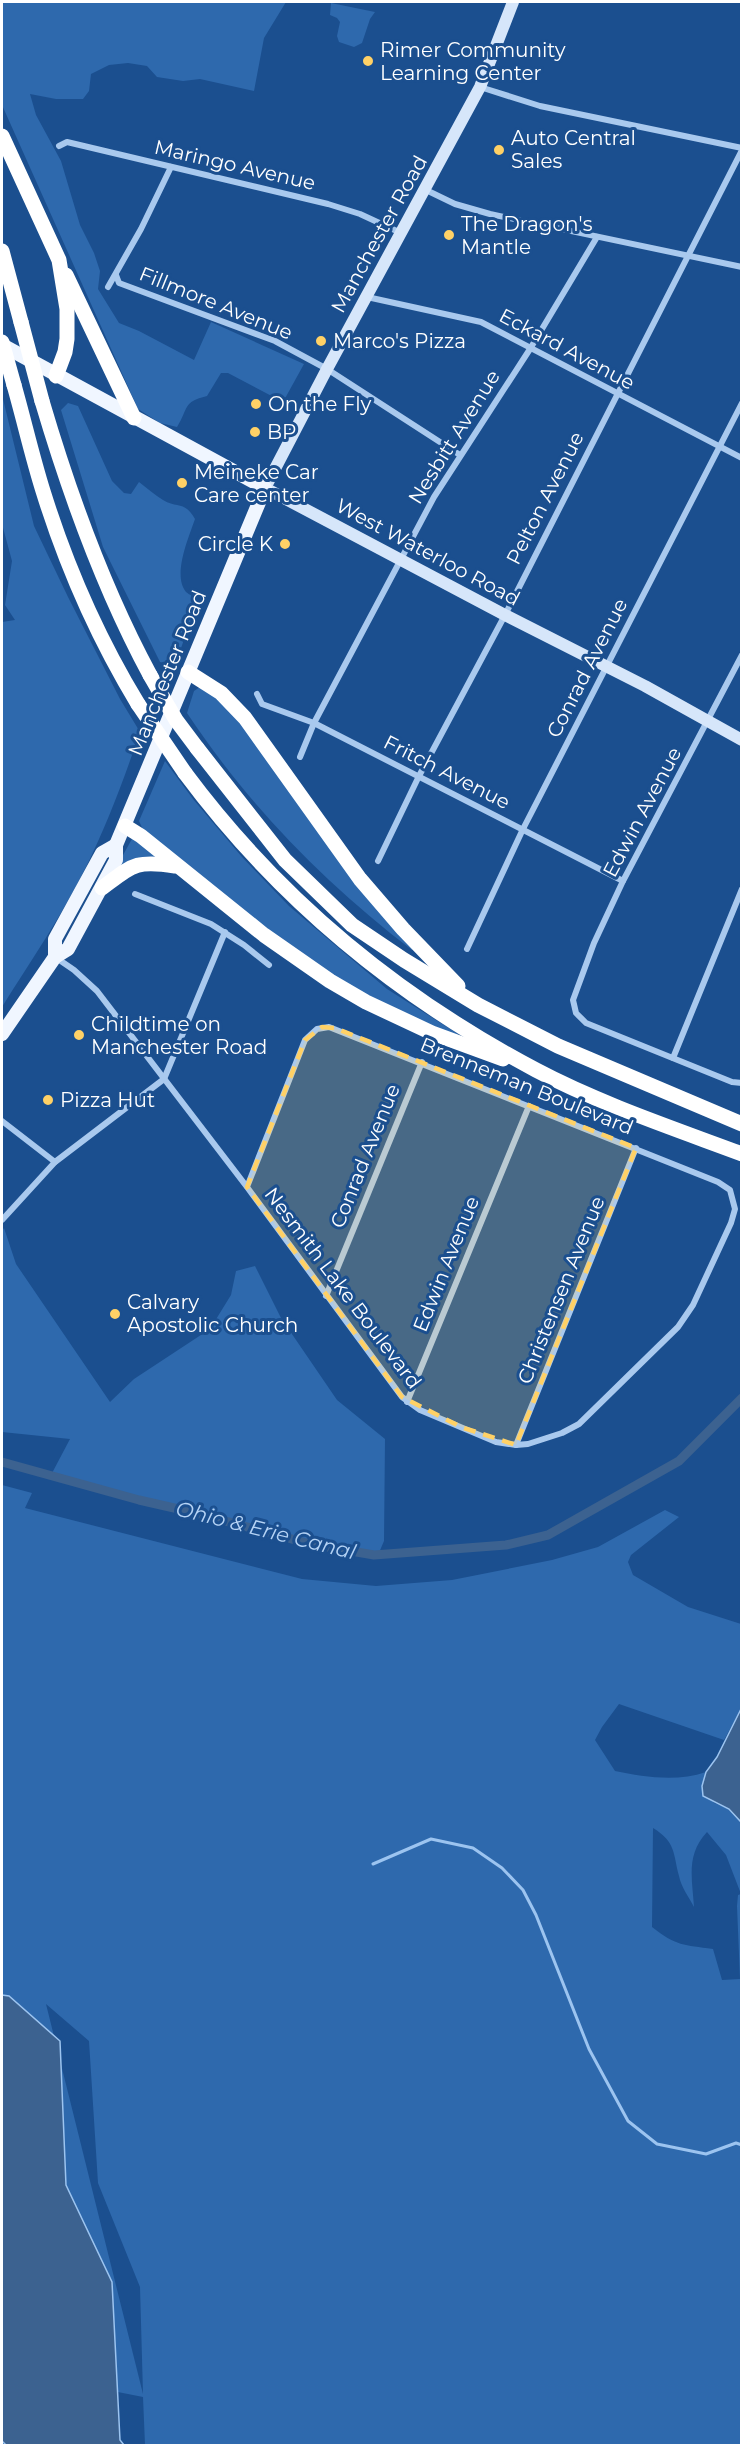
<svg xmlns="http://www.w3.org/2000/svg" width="743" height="2447" font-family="Montserrat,sans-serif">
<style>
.green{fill:#2e69ad;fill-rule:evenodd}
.water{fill:#3c6290;stroke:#9cc4f0;stroke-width:1.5}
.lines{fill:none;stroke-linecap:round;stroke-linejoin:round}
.stream{stroke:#9cc4f0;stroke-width:3}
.canal{stroke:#3c6290;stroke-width:9}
.street{stroke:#a9c9ee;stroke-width:6}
.secondary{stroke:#d6e6fa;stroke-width:12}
.primary{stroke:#f0f6ff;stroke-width:14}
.highway{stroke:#fff;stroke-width:15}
.highway-bridge{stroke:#fff;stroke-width:15}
.marked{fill:#ffd166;fill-opacity:0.2;stroke:#ffd166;stroke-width:4.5;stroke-dasharray:12 8;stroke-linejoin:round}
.poi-dot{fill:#ffd166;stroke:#1b4f8f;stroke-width:2}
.labels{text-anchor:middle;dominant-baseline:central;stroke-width:6;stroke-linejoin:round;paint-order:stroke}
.poi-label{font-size:20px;fill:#fff;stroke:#1b4f8f;text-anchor:start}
.street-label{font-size:20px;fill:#fff;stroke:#1b4f8f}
.water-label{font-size:21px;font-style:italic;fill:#b5d3f5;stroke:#1b4f8f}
</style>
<rect width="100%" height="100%" fill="#1b4f8f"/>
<g class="green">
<path d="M2 2H286L264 38 254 91 200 79 183 81 157 77 147 66 128 63 109 65 91 74 89 91 83 99H56L30 94 36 115 61 161 80 225 94 253 100 271 98 289 119 323 139 331 194 360 211 322 304 364 283 402 228 373H221L207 396C182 402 189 408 177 427L160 423 138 409 2 105Z"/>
<polygon points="331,3 375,12 370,19 362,43 354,47 339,42 337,36 340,22 337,18 330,15"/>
<path d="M2 395 34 526 68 597 120 699 140 732C124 779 107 825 85 869 61 917 30 962 2 1007V622L15 620 5 605 12 561 2 524Z"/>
<path d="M68 403 78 406 112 481 124 493 131 494 139 482C147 488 155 495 163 500 178 509 184 500 195 519 189 537 172 575 186 592 189 595 195 597 198 600L175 665 160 662 103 547 61 410Z"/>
<path d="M200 687 209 690 242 725 321 836 414 947 412 950C324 883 248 805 187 713L194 691Z"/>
<polygon points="165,761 193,799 242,857 289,906 387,989 458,1034 457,1037 370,997 309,961 146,836 139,821"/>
<polygon points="133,837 158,856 117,866"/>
<path d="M4 1228 16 1264 110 1402 134 1379 210 1329 231 1295 236 1271 255 1266 281 1318 337 1400 385 1439 384 1541 378 1555C267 1537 159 1506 51 1475L70 1439 2 1432V1231Z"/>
<path d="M2 1485 32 1493 25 1508 302 1579 376 1586 452 1580 552 1560 598 1547 665 1510 679 1517 631 1555 628 1562 633 1575 688 1607 741 1624V1709L724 1740 619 1704 602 1727 595 1740 615 1771C644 1777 677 1782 706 1772L702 1786 714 1803 729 1809 741 1822V2445H145L143 2397 2 2369ZM653 1828C676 1842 673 1853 679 1876 681 1887 689 1897 694 1907 692 1877 686 1855 707 1832L726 1855 741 1894 738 1895 737 1906 740 1979 722 1980 713 1949C684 1945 676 1946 652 1927ZM46 2004 89 2041 98 2183 140 2287 143 2394Z"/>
</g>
<g class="water">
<polygon points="741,1709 741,1822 729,1809 703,1796 702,1786 706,1772 717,1757"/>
<polygon points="2,1995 9,1996 60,2041 66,2185 112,2282 120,2440 124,2445 7,2446 2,2441"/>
</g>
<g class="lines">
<polyline class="stream" points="373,1864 431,1839 473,1848 502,1868 523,1890 536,1915 589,2049 628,2121 657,2144 706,2154 736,2143 742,2145"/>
<polyline class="canal" points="2,1462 139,1500 196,1513 310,1544 374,1555 506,1545 548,1535 679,1461 742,1398"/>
<g class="street">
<polyline points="480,87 540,106 742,148"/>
<polyline points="59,146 67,142 328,204 360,214 401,233"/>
<polyline points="426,190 455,204 490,214 742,267"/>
<polyline points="116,275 119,283 275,341 327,369 460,455"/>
<polyline points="108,287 141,229 171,167"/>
<polyline points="367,297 481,322 742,458"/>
<polyline points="742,655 623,881 594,943 573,1000 576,1013 586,1023 732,1082 742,1083"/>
<polyline points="257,694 262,704 314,723 623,881"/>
<polyline points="300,757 314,723 434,497 530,349 597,237"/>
<polyline points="378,861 419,776 505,615 742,150"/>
<polyline points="135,894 211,924 244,945 269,965"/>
<polyline points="467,949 523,829 742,403"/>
<polyline points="55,957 74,970 97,991 247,1187 402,1397 420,1410 496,1442 516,1445 528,1444 562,1433 579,1424 678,1327 693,1305 731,1223 735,1209 730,1190 718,1182 329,1027 317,1029 305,1040 247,1187"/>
<polyline points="673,1058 742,889"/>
<polyline points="2,1121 55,1162"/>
<polyline points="2,1220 55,1162 164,1079 225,932"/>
<polyline points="326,1296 422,1062"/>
<polyline points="407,1402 529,1106"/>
<polyline points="516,1445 636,1148"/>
</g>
<polyline class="secondary" points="513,2 480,87 327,369 265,488 505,615 645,686 742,740"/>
<g class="primary">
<polyline points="2,345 265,488 116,845 116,860 68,949 55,957 2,1034"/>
<polyline points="55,957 55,939 102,853 116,845"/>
</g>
<g class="highway">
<polyline points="2,136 59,260 67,309 67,339 65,352 56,376"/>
<polyline points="2,251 21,322"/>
<polyline points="66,275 134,418"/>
<path d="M14 385C24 420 32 456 43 491 66 565 98 638 138 704"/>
<path d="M42 401C70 496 103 588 150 675"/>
<polyline points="188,672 221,693 245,718 360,879 403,929 458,986"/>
<polyline points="197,748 285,860 352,925 404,960 478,1005 558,1046 742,1124"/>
<path d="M185 773C278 898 398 997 536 1070 598 1103 675 1129 742 1154"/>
<polyline points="125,826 141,836 264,935 330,981 366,1002 432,1033 503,1059"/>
<path d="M102 888C133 865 135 860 175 866"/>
</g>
<g class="highway-bridge">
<polyline points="21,322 42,401"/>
<polyline points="2,342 14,385"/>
<polyline points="150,675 176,720 197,748"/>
<polyline points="138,704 185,773"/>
</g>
</g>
<path class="marked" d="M322 1027 335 1028 636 1148 516 1445 461 1427 402 1397 247 1187 305 1040Z"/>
<g class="poi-dot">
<circle cx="368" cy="61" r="6"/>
<circle cx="499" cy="150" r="6"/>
<circle cx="449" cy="235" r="6"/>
<circle cx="321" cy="341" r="6"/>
<circle cx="256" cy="404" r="6"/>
<circle cx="255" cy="432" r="6"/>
<circle cx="182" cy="483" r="6"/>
<circle cx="285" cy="544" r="6"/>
<circle cx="79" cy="1035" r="6"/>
<circle cx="48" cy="1100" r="6"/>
<circle cx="115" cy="1314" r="6"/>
</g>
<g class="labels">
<g class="poi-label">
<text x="380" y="50">Rimer Community<tspan x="380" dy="23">Learning Center</tspan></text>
<text x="511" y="138">Auto Central<tspan x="511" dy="23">Sales</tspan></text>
<text x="461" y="224">The Dragon's<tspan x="461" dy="23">Mantle</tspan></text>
<text x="333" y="341">Marco's Pizza</text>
<text x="268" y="404">On the Fly</text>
<text x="267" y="432">BP</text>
<text x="194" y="472">Meineke Car<tspan x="194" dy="23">Care center</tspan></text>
<text x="273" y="544" text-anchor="end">Circle K</text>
<text x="91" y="1024">Childtime on<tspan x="91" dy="23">Manchester Road</tspan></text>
<text x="60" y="1100">Pizza Hut</text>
<text x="127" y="1302">Calvary<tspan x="127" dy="23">Apostolic Church</tspan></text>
</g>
<g class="street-label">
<text transform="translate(235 165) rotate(13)">Maringo Avenue</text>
<text transform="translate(379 234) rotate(-61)">Manchester Road</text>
<text transform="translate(216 303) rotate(22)">Fillmore Avenue</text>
<text transform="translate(567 349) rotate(28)">Eckard Avenue</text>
<text transform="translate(454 437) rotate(-58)">Nesbitt Avenue</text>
<text transform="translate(545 498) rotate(-63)">Pelton Avenue</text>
<text transform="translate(428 552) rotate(28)">West Waterloo Road</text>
<text transform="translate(587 668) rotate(-63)">Conrad Avenue</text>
<text transform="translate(167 673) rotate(-68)">Manchester Road</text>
<text transform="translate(447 772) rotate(27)">Fritch Avenue</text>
<text transform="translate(642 812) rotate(-62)">Edwin Avenue</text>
<text transform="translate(527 1086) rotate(22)">Brenneman Boulevard</text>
<text transform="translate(365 1156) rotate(-68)">Conrad Avenue</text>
<text transform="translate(446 1264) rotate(-68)">Edwin Avenue</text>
<text transform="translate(343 1288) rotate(53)">Nesmith Lake Boulevard</text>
<text transform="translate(561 1290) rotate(-68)">Christensen Avenue</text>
</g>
<g class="water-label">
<text transform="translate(266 1530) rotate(14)">Ohio &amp; Erie Canal</text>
</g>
</g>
<rect width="743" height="2447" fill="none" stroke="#ffffff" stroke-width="6"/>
</svg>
